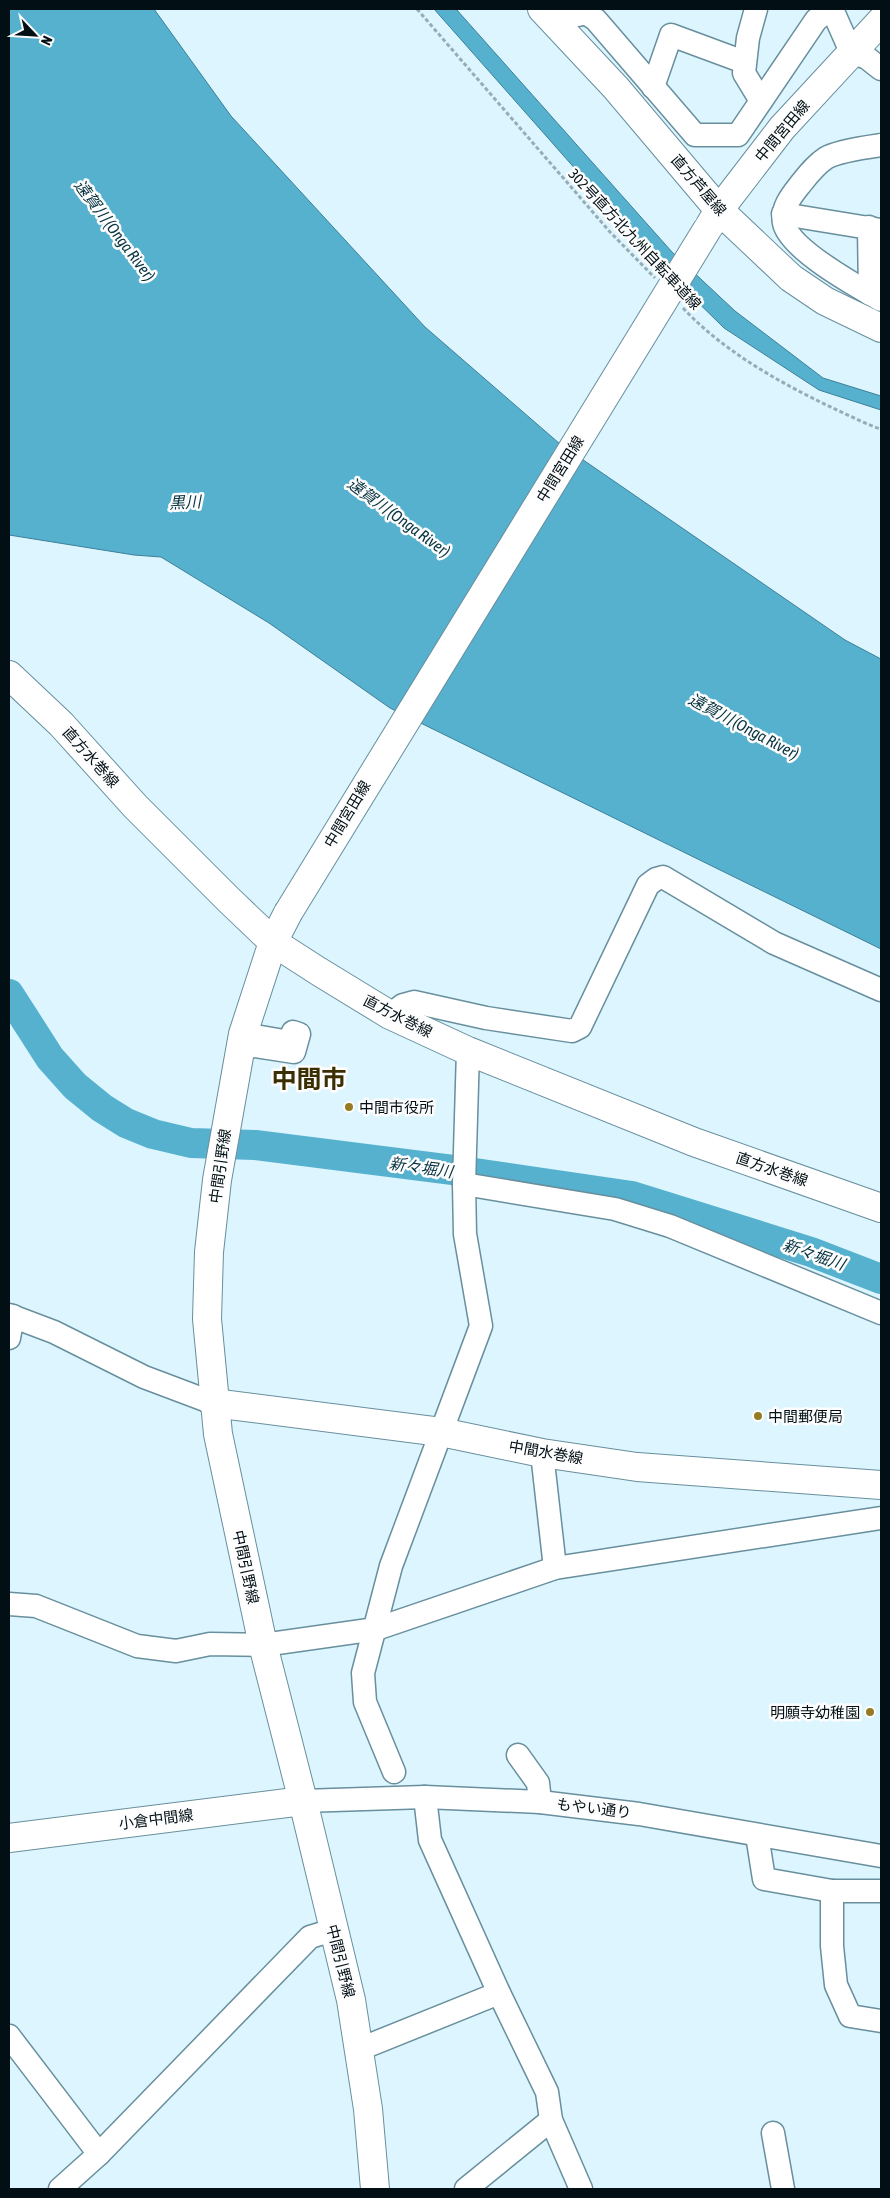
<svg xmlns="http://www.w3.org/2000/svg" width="890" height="2198" font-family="'Asap Condensed','Noto Sans JP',sans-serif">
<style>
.water{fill:#56b1cf;stroke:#3d8097}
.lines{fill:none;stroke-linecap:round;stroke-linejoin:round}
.river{stroke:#56b1cf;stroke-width:30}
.minor-casing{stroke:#688f9d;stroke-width:25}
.major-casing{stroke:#688f9d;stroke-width:30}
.path{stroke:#97adb4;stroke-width:3;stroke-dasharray:4 2.5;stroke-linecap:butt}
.minor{stroke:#fff;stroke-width:22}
.major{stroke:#fff;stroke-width:28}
.major-bridge-casing{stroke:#688f9d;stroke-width:30;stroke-linecap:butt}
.major-bridge{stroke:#fff;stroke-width:28}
.poi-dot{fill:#957b22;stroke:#fdfdfd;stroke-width:2}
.labels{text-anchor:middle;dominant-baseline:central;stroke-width:5;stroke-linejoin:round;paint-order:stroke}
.street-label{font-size:15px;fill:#020f14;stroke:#fdfdfd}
.poi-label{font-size:15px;fill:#020f14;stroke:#fdfdfd;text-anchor:start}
.water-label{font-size:16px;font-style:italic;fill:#083441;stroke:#fdfdfd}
.town-label{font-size:25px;font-weight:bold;fill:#3b2e03;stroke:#fdfdfd}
</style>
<rect width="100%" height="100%" fill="#dcf5fe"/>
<g class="water">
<polygon points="9,9 154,9 231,116 425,327 560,444 845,640 881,659 881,949 390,708 269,623 161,557 134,555 9,535"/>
<polygon points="434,9 456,9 672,252 735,311 823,378 881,396 881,410 819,390 724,328 661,266"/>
</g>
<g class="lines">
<polyline class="river" points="9,994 50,1058 75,1086 102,1108 126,1123 153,1134 191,1143 255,1145 453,1170 632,1196 811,1252 881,1279"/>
<g class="minor-casing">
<g id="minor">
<polyline points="756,9 748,38 744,73 761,101"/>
<polyline points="832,9 851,52 867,58 881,69"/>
<polyline points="558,26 569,17 586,13 596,20 695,135 738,135 816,20 830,9"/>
<polyline points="653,87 671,35 744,62"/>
<path d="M881 145C867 147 837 151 826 158 815 165 807 176 799 186 791 196 781 209 784 223 789 249 858 287 881 300"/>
<polyline points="783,214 881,230"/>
<polyline points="869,227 870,294"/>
<polyline points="390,1015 403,1005 414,1002 486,1018 572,1031 580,1027 648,885 656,879 663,877 774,943 881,990"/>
<polyline points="241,1044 294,1052 299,1034 293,1032 290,1042 243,1034"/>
<polyline points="464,1184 615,1209 670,1226 881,1313"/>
<polyline points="9,1315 54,1332 144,1377 213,1403"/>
<polyline points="9,1338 13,1316"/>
<polyline points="542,1453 555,1568"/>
<polyline points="9,1604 36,1606 137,1646 176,1651 210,1644 263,1645 376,1629 555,1568 881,1518"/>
<polyline points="518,1755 538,1783 540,1802"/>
<polyline points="394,1772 365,1702 363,1673 391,1566 481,1326 465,1234 464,1184 468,1051"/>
<polyline points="425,1797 430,1840 499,1993 547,2092 551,2120 581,2189"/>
<polyline points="303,1801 425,1797 540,1802 639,1814 881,1856"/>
<polyline points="757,1835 764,1879 832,1891 881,1891"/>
<polyline points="832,1891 832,1946 836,1985 850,2016 881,2021"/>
<polyline points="9,2036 99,2154"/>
<polyline points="360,2049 499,1993"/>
<polyline points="773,2133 783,2189"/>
<polyline points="60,2189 99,2154 310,1937 333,1930"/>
<polyline points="466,2189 551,2120"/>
</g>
</g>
<g class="major-casing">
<g id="major">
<polyline points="542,9 616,88 719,210 791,278 825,301 881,328"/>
<polyline points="710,225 719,210 782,128 881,21"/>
<polyline points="9,675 61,724 135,806 229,900 273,942 318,971 390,1015 468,1051 694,1142 881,1208"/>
<polyline points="288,913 273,942 243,1034 217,1180 209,1252 207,1319 218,1434 263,1645 303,1801 351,2000 368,2109 375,2189"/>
<polyline points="213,1403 441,1432 542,1453 637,1467 881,1485"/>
<polyline points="9,1838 303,1801"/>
</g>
</g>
<g class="path">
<polyline points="417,9 610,232 655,278"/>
<path d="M683 308C725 353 784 385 839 411 853 417 867 425 881 429"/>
</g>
<use href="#minor" class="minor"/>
<use href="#major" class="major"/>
<g class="major-bridge-casing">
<polyline id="major-bridge" points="288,913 708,228"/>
</g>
<use href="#major-bridge" class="major-bridge"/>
</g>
<g class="poi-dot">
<circle cx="349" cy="1107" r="5"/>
<circle cx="758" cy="1416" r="5"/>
<circle cx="870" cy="1712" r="5"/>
</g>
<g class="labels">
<g class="street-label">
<text transform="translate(782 131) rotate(-50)">中間宮田線</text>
<text transform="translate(699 185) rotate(49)">直方芦屋線</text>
<text transform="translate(635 239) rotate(47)">302号直方北九州自転車道線</text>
<text transform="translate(560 469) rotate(-58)">中間宮田線</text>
<text transform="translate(91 757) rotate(48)">直方水巻線</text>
<text transform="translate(347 814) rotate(-59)">中間宮田線</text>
<text transform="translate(398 1016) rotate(27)">直方水巻線</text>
<text transform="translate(220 1166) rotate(-82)">中間引野線</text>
<text transform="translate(772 1169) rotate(19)">直方水巻線</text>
<text transform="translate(546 1452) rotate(10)">中間水巻線</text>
<text transform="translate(246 1567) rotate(78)">中間引野線</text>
<text transform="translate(594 1808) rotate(7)">もやい通り</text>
<text transform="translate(156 1819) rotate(-7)">小倉中間線</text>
<text transform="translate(341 1961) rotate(76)">中間引野線</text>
</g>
<g class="poi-label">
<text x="359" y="1107">中間市役所</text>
<text x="768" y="1416">中間郵便局</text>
<text x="860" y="1712" text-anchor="end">明願寺幼稚園</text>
</g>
<g class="water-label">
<text transform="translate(115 230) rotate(53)">遠賀川 (Onga River)</text>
<text transform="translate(185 502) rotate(-3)">黒川</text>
<text transform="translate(399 517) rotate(36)">遠賀川 (Onga River)</text>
<text transform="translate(744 726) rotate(28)">遠賀川 (Onga River)</text>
<text transform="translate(421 1167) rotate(8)">新々堀川</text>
<text transform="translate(814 1254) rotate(19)">新々堀川</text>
</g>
<g class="town-label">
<text x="309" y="1079">中間市</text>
</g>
</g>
<rect width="890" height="2198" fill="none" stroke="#020f14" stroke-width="20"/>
<g transform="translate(35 35) rotate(115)" stroke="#fdfdfd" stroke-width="4" paint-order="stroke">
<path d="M0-4L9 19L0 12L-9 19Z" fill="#020f14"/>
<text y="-8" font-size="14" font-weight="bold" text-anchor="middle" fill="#020f14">N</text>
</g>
</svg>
